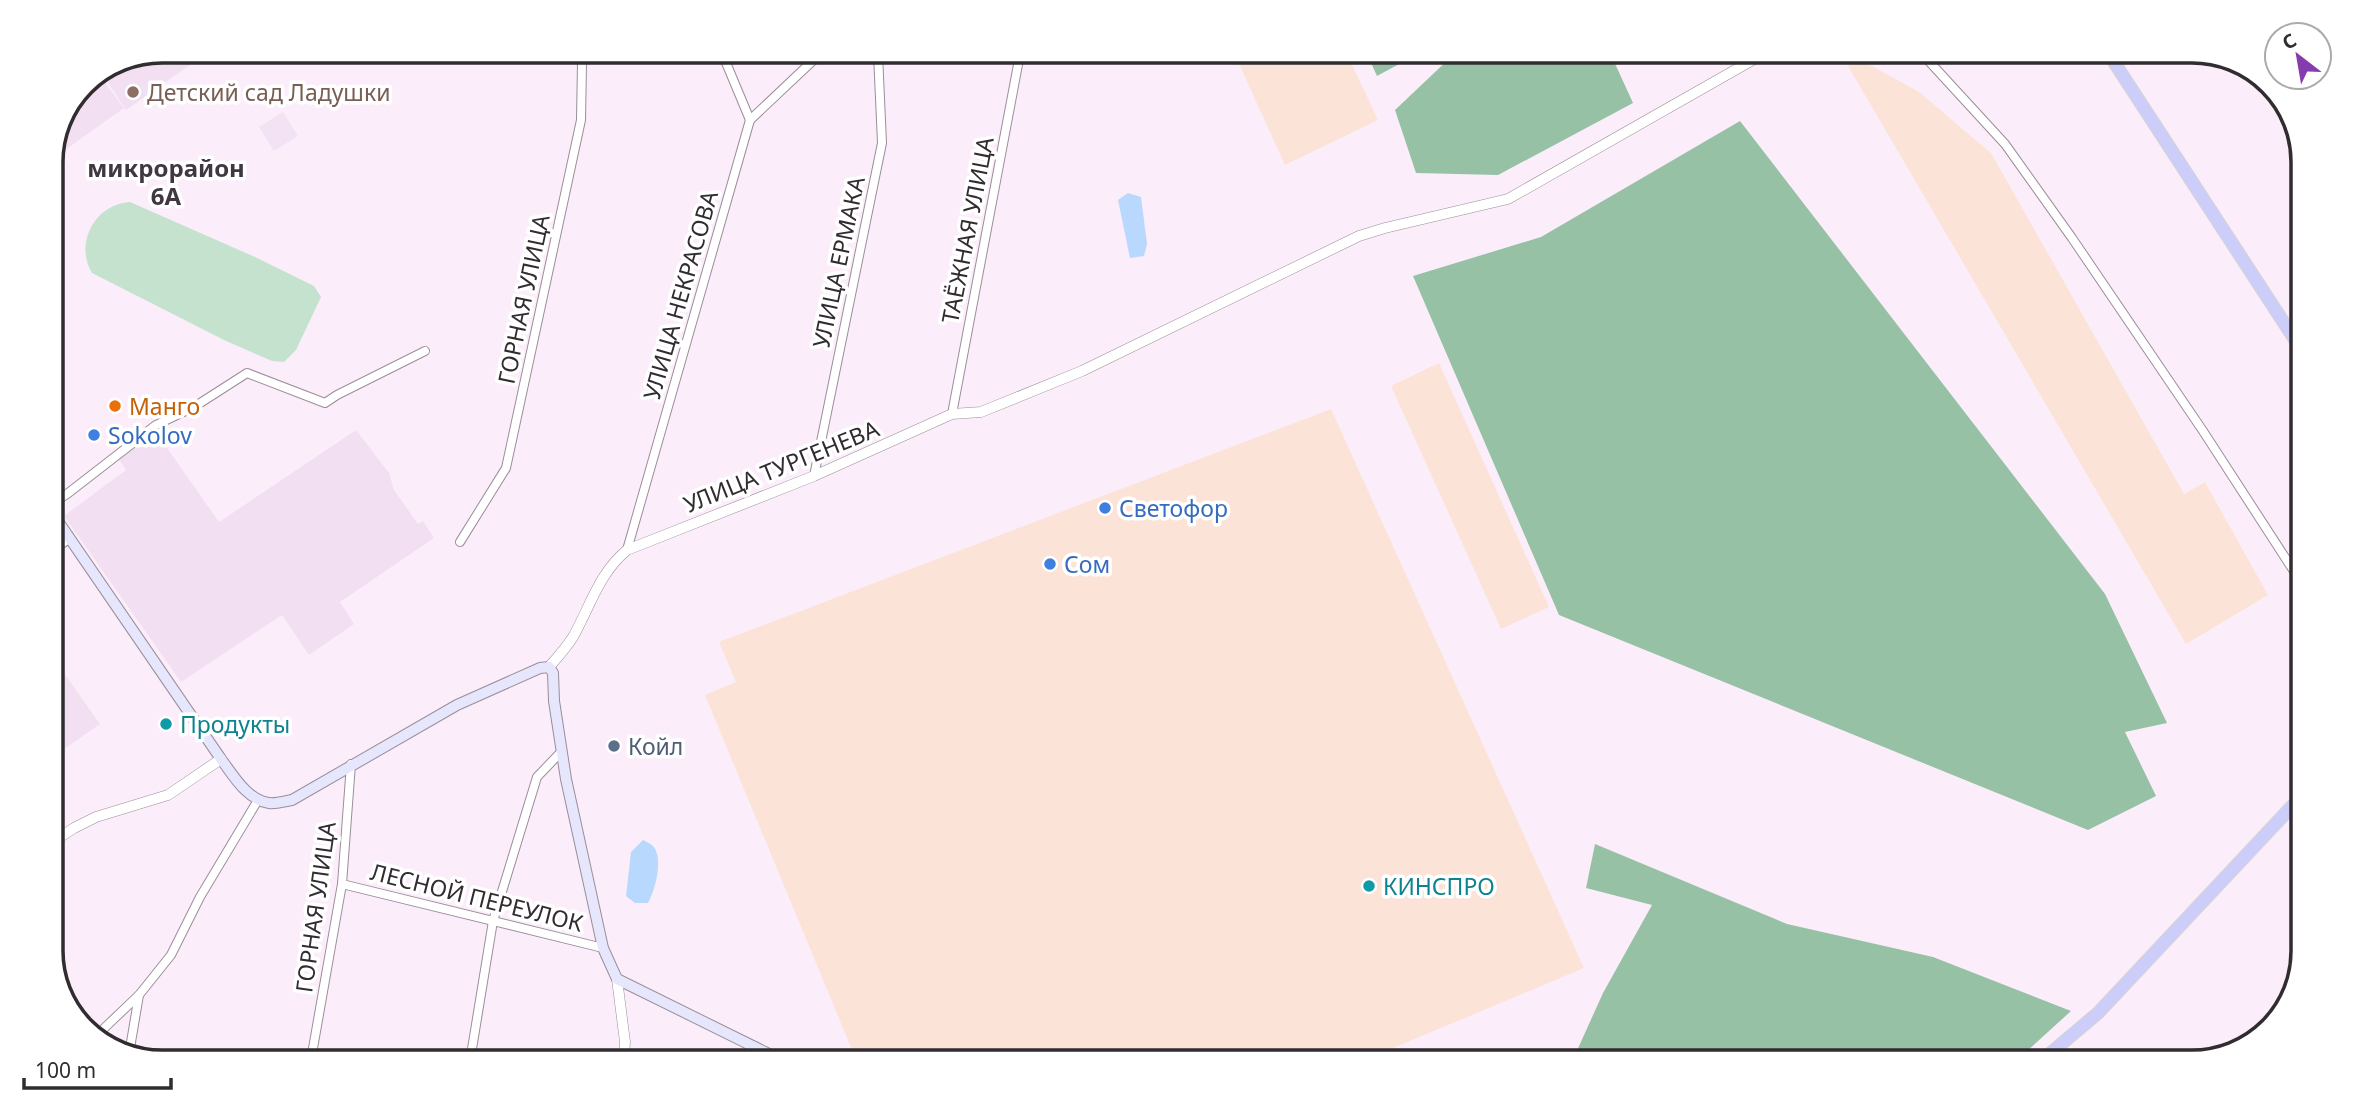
<svg xmlns="http://www.w3.org/2000/svg" width="2354" height="1113" font-family="'Noto Sans',sans-serif">
<style>
.commercial{fill:#f3e2f4}
.industrial{fill:#fbe3d8}
.built{fill:#f2e0f2}
.green{fill:#c5e2ce}
.forest{fill:#96c1a5}
.water{fill:#b9d8fd}
.lines{fill:none;stroke-linecap:round;stroke-linejoin:round}
.minor-casing{stroke:#9a8e99;stroke-width:10}
.tertiary-casing{stroke:#9a8e99;stroke-width:11}
.secondary-casing{stroke:#9a8e99;stroke-width:12}
.primary-casing{stroke:#d6d5d6;stroke-width:14}
.minor{stroke:#fff;stroke-width:8}
.tertiary{stroke:#fff;stroke-width:10}
.secondary{stroke:#e6e6fc;stroke-width:10}
.primary{stroke:#cccdf8;stroke-width:12}
.education-dot{fill:#8d6e63;stroke:#fff;stroke-width:2.5}
.food-dot{fill:#e8710a;stroke:#fff;stroke-width:2.5}
.shop-dot{fill:#3f7fe0;stroke:#fff;stroke-width:2.5}
.culture-dot{fill:#0f9aa8;stroke:#fff;stroke-width:2.5}
.service-dot{fill:#5c6f8a;stroke:#fff;stroke-width:2.5}
.labels{text-anchor:middle;dominant-baseline:central;stroke-width:7;stroke-linejoin:round;paint-order:stroke}
.education-label{font-size:23px;fill:#785e54;stroke:#fff;text-anchor:start}
.street-label{font-size:23px;fill:#302c30;stroke:#fff}
.food-label{font-size:23px;fill:#c56008;stroke:#fff;text-anchor:start}
.shop-label{font-size:23px;fill:#366cbe;stroke:#fff;text-anchor:start}
.culture-label{font-size:23px;fill:#0d838f;stroke:#fff;text-anchor:start}
.service-label{font-size:23px;fill:#4e5e75;stroke:#fff;text-anchor:start}
.neighbourhood-label{font-size:24px;font-weight:bold;fill:#413741;stroke:#fff}
.rim{fill:none;stroke:#302c30;stroke-width:3.5}
</style>
<rect width="100%" height="100%" fill="#fbeefa"/>
<polygon class="commercial" points="283,112 298,136 274,151 259,127"/>
<g class="industrial">
<polygon points="1235,55 1348,56 1378,120 1285,165"/>
<polygon points="1859,59 1919,92 1991,153 2184,494 2205,482 2268,595 2186,644 1848,66"/>
<polygon points="1439,363 1549,607 1501,629 1391,386"/>
<polygon points="1331,409 1584,968 1367,1059 855,1057 705,695 736,682 719,642"/>
</g>
<g class="built">
<polygon points="162,51 210,51 126,110 103,75"/>
<polygon points="100,76 124,108 51,160 51,155 84,83"/>
<polygon points="356,430 389,473 394,490 418,524 423,521 434,538 340,602 354,624 309,655 282,615 181,682 64,516 126,470 118,458 158,435 219,522"/>
<polygon points="51,655 100,724 51,758"/>
</g>
<path class="green" d="M130 202 255 257 314 286 321 297 296 350 284 362 272 361 224 340 92 273C74 243 95 204 130 202Z"/>
<g class="forest">
<polygon points="1368,56 1414,56 1377,76"/>
<polygon points="1452,56 1612,57 1633,103 1498,175 1416,173 1395,110"/>
<polygon points="1740,121 2105,594 2167,723 2125,732 2156,796 2088,830 1559,615 1413,276 1541,237"/>
<polygon points="1595,844 1787,924 1933,957 2071,1011 2015,1062 1559,1060 1575,1055 1603,993 1652,905 1586,888"/>
</g>
<g class="water">
<polygon points="1128,193 1141,197 1147,244 1144,256 1130,258 1118,200"/>
<path d="M643 840C646 842 650 843 653 846 664 858 655 891 648 903H635L626 896 631 852Z"/>
</g>
<g class="lines">
<g class="minor-casing">
<g id="minor">
<polyline points="1926,58 2005,144 2072,238 2203,431 2299,579"/>
<polyline points="750,120 821,53"/>
<polyline points="952,414 1020,54"/>
<polyline points="814,476 882,143 878,54"/>
<polyline points="51,504 67,494 156,425 194,407 247,373 325,403 337,395 425,351"/>
<polyline points="460,542 506,468 581,120 582,63 576,52"/>
<polyline points="627,550 750,120 722,53"/>
<polyline points="51,551 69,539"/>
<polyline points="342,884 603,948"/>
<polyline points="97,1035 139,995 171,955 200,897 258,800"/>
<polyline points="129,1054 139,995"/>
<polyline points="312,1054 342,884 351,764"/>
<polyline points="471,1055 493,921 537,777 561,752"/>
</g>
</g>
<g class="tertiary-casing">
<g id="tertiary">
<path d="M549 667C557 658 566 648 573 637 590 607 599 573 627 550L814 476 952 414 981 412 1082 371 1359 236 1385 228 1508 199 1758 57"/>
<polyline points="51,843 74,828 96,817 168,795 221,759"/>
<polyline points="617,979 625,1042 624,1056"/>
</g>
</g>
<g class="secondary-casing">
<path id="secondary" d="M51 511 221 759C233 775 247 800 269 803 276 804 285 801 292 800L457 705 540 668 549 667 553 673 554 701 566 779 603 948 617 979 773 1056"/>
</g>
<g class="primary-casing">
<g id="primary">
<polyline points="2112,59 2301,349"/>
<polyline points="2040,1062 2098,1013 2297,801"/>
</g>
</g>
<use href="#minor" class="minor"/>
<use href="#tertiary" class="tertiary"/>
<use href="#secondary" class="secondary"/>
<use href="#primary" class="primary"/>
</g>
<circle class="education-dot" cx="133" cy="92" r="7"/>
<circle class="food-dot" cx="115" cy="406" r="7"/>
<g class="shop-dot">
<circle cx="94" cy="435" r="7"/>
<circle cx="1105" cy="508" r="7"/>
<circle cx="1050" cy="564" r="7"/>
</g>
<g class="culture-dot">
<circle cx="166" cy="724" r="7"/>
<circle cx="1369" cy="886" r="7"/>
</g>
<circle class="service-dot" cx="614" cy="746" r="7"/>
<g class="labels">
<g class="education-label">
<text x="147" y="92">Детский сад Ладушки</text>
</g>
<g class="street-label">
<text transform="translate(967 230) rotate(-79)">ТАЁЖНАЯ УЛИЦА</text>
<text transform="translate(838 262) rotate(-78)">УЛИЦА ЕРМАКА</text>
<text transform="translate(680 295) rotate(-74)">УЛИЦА НЕКРАСОВА</text>
<text transform="translate(523 299) rotate(-78)">ГОРНАЯ УЛИЦА</text>
<text transform="translate(781 466) rotate(-22)">УЛИЦА ТУРГЕНЕВА</text>
<text transform="translate(477 897) rotate(14)">ЛЕСНОЙ ПЕРЕУЛОК</text>
<text transform="translate(315 907) rotate(-82)">ГОРНАЯ УЛИЦА</text>
</g>
<g class="food-label">
<text x="129" y="406">Манго</text>
</g>
<g class="shop-label">
<text x="108" y="435">Sokolov</text>
<text x="1119" y="508">Светофор</text>
<text x="1064" y="564">Сом</text>
</g>
<g class="culture-label">
<text x="180" y="724">Продукты</text>
<text x="1383" y="886">КИНСПРО</text>
</g>
<g class="service-label">
<text x="628" y="746">Койл</text>
</g>
<g class="neighbourhood-label">
<text x="166" y="167">микрорайон<tspan x="166" dy="28">6А</tspan></text>
</g>
</g>
<path d="M0 0H2354V1113H0ZM162 63H2192A99 99 0 0 1 2291 162V951A99 99 0 0 1 2192 1050H162A99 99 0 0 1 63 951V162A99 99 0 0 1 162 63Z" fill="#fff" fill-rule="evenodd"/>
<path class="rim" d="M162 63H2192A99 99 0 0 1 2291 162V951A99 99 0 0 1 2192 1050H162A99 99 0 0 1 63 951V162A99 99 0 0 1 162 63Z"/>
<g transform="translate(2298 56) rotate(329)"><circle r="33" fill="#ffffff" stroke="#acabac" stroke-width="2"/>
<path d="M0-5L12 26L0 18L-12 26Z" fill="#853cae"/>
<text y="-10" font-size="19" font-weight="bold" text-anchor="middle" fill="#302c30">С</text>
</g>
<path d="M24 1078v10h147v-10" fill="none" stroke="#302c30" stroke-width="3.5"/>
<text x="35" y="1078" font-size="21" fill="#302c30" stroke="#ffffff" stroke-width="5" paint-order="stroke">100 m</text>
</svg>
